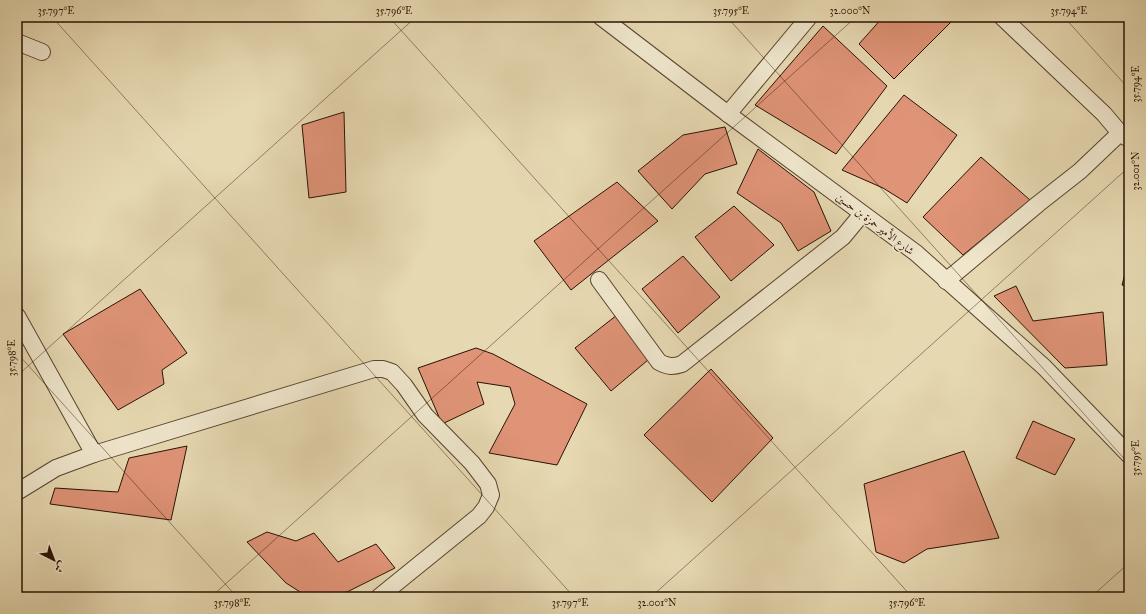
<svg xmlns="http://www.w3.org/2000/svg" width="1146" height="614" font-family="'IM FELL Great Primer',Amiri,serif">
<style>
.building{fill:#df9377;stroke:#2a1203}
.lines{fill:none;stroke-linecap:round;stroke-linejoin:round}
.minor-casing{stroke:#59442e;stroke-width:18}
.minor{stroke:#efe6cc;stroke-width:16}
.ticks{fill:none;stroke:#2a1203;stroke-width:1;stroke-opacity:0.45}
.labels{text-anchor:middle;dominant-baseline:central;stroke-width:3;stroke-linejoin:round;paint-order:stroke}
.street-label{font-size:11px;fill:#2a1203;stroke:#efe6cc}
.neatline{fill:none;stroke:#2a1203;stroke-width:1.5}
.ticks-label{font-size:10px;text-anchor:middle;fill:#2a1203}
</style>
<rect width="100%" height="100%" fill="#e6d8b1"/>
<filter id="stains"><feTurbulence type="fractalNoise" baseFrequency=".005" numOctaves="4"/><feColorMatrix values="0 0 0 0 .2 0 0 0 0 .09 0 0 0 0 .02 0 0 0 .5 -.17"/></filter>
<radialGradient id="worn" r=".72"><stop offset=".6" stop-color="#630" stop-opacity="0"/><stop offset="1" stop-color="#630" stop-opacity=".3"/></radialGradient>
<g class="building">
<polygon points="883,17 956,17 894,79 859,44"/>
<polygon points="823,26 887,86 836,154 755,105"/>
<polygon points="904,95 957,135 907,203 883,188 842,170"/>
<polygon points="344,112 346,192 309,198 302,125"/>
<polygon points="725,127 737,164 705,174 672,209 638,171 683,135"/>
<polygon points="758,149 814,192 831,231 798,251 781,223 737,193"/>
<polygon points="981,157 1030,200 963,255 923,217"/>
<polygon points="617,182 658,221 571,290 534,241"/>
<polygon points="734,206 774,245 731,281 695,237"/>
<polygon points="683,256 720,297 678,333 642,289"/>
<polygon points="1129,259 1129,287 1122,285"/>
<polygon points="1016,286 1033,321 1103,312 1107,365 1065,368 994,296"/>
<polygon points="140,289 187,353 162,370 164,384 118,410 63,334"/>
<polygon points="622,311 648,360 611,391 575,348"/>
<polygon points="476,348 493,354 587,404 557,465 489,453 515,404 510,387 477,382 484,404 442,424 418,368"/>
<polygon points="711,369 773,438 712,502 644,435"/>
<polygon points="1033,421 1075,439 1055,475 1016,458"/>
<polygon points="187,446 171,520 50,504 55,488 118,492 129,458"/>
<polygon points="964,451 999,538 927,549 904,563 876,552 864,484"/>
<polygon points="267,532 296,541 314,533 338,562 376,544 395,568 347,592 323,597 308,597 286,583 247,542"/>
</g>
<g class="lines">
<g class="minor-casing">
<g id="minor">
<polyline points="601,17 728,114 916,253 1044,367 1129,455"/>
<polyline points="1002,17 1104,114 1120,133 1129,139"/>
<polyline points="17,42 42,52"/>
<polyline points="728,114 809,17"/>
<path d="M599 280 659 362C668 367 673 367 682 364L843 237 862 214"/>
<polyline points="946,281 1038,204 1080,171 1120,133"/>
<polyline points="17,316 94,454"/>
<polyline points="17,492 56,468 94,454 374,369 383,369 392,372 404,385 425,415 472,463 488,484 491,495 486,507 479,516 379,597"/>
</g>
</g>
<use href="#minor" class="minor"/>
</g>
<path class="ticks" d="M52 17 574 597M389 17 912 597M727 17 1129 464M1064 17 1129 89M17 353 237 597M17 376 416 17M211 597 856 17M651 597 1129 167M1091 597 1129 563"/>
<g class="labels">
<g class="street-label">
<text transform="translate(875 224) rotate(37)">شارع الأمير حمزة بن حسين</text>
</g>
</g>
<rect width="1146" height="614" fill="none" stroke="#e6d8b1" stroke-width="44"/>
<g transform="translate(54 560) rotate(138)" stroke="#efe6cc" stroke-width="3" paint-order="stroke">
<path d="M0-3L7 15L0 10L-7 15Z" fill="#2a1203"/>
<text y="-6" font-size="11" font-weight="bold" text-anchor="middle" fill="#2a1203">ش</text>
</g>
<rect x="22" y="22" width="1102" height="570" class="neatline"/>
<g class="ticks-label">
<text x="56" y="14">35.797°E</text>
<text x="394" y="14">35.796°E</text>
<text x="731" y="14">35.795°E</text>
<text x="850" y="14">32.000°N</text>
<text x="1069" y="14">35.794°E</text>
<text transform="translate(1135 84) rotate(-90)" y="4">35.794°E</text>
<text transform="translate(1135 171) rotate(-90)" y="4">32.001°N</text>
<text transform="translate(11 358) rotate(-90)" y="4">35.798°E</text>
<text transform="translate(1135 458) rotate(-90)" y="4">35.795°E</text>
<text x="232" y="606">35.798°E</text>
<text x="570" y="606">35.797°E</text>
<text x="657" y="606">32.001°N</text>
<text x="907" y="606">35.796°E</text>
</g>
<rect width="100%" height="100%" filter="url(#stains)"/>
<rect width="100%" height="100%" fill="url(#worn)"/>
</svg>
